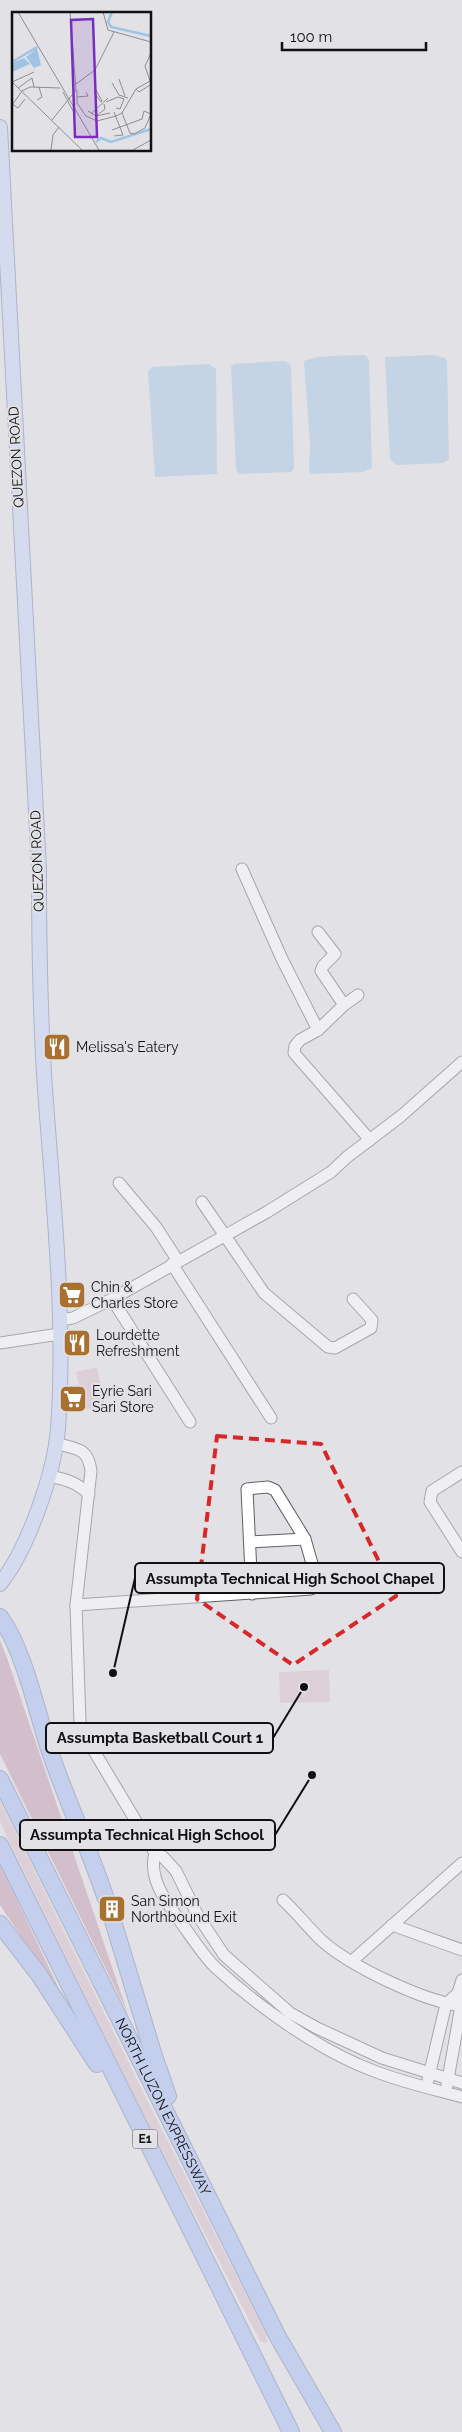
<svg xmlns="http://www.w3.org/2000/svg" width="462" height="2432" font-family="Raleway,sans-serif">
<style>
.green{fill:#d8b9c8}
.forest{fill:#c095aa}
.water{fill:#9fc4e3}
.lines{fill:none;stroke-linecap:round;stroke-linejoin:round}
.highway-tunnel{stroke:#c3c2c6;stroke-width:16;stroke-dasharray:16 8;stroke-linecap:butt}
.minor-casing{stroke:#605f63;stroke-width:13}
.major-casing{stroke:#6e7ca7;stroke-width:16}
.highway-casing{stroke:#6e7ca7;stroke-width:18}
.minor{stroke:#fff;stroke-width:11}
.major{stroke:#c6d3fa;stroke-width:14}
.highway{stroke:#a0b6f7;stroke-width:16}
.marked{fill:none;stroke:#d62828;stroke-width:4;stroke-dasharray:10 6;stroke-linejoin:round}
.labels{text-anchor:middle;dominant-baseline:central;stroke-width:4;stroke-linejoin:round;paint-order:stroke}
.shield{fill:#e2e1e6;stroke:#504f52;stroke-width:1}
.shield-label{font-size:12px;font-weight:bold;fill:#111112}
.street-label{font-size:14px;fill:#111112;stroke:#e2e1e6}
.poi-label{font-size:14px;fill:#111112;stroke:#e2e1e6;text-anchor:start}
.inset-river{fill:none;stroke:#9fc4e3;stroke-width:2.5}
.inset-road{fill:none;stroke:#8e8e91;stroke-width:1}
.view{fill:#7b2cbf;fill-opacity:0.15;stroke:#7b2cbf;stroke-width:2.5}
.inset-edge{fill:none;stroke:#111112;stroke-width:2.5}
.leader{fill:none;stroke:#111112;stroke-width:2}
.callout-dot{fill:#111112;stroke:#e2e1e6;stroke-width:2}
.callout{fill:#e2e1e6;stroke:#111112;stroke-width:2}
.callout-label{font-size:15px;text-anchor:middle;font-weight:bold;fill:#111112}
</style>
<rect width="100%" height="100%" fill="#e2e1e6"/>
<g class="green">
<polygon points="97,1367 105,1405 84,1410 76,1372"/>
<polygon points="329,1670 330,1702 280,1703 279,1672"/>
<polygon points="0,1801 157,2120 266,2333 267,2343 260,2341 150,2127 8,1839 0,1821"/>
</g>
<g class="forest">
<polygon points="0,1640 8,1661 128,2014 0,1754"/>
<polygon points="0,1864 66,2004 0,1905"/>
</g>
<g class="water">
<path d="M365 355 369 360 372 468 363 472 311 474 309 469 310 443 304 362C312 354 351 356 365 355Z"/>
<polygon points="433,355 445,358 447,362 449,459 443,463 396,465 390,459 385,357"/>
<polygon points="284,361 289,363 291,367 294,469 291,472 239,474 236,469 231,366 235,364"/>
<polygon points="209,364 216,369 217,474 155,477 148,372 152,367"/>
</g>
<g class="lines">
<polyline class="highway-tunnel" points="106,1899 113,1921"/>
<g class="minor-casing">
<g id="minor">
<polyline points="242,869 282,959 318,1030"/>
<polyline points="318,932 335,954 323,966 321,971 344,1005 318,1030 300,1040 295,1046 294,1053 370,1140"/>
<polyline points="344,1005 358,995"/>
<polyline points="119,1183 156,1227 178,1261"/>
<polyline points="202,1202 264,1293 328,1347 335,1348 371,1328 372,1320 353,1299"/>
<polyline points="172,1264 271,1418"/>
<polyline points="112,1299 190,1422"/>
<polyline points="59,1320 73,1318 112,1299 267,1212 331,1172 347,1157 401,1116 462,1062"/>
<polyline points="0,1343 59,1334"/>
<path d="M55 1443C76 1449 88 1447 91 1471L76 1605 80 1722 88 1741 155 1853 163 1857 176 1871 198 1916 224 1955 290 2013 317 2028 382 2058 462 2083"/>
<polyline points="462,1472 432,1491 430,1502 462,1552"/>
<path d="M48 1476C65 1479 76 1482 89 1494"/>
<polyline points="250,1542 305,1539"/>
<polyline points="76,1605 311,1589 317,1581 305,1539 275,1490 268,1487 247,1489 252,1594"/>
<path d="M155 1853C148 1879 166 1901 180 1921 191 1936 202 1954 215 1967 257 2006 320 2051 374 2071 402 2082 433 2089 462 2097"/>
<path d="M283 1900C296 1912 307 1926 320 1939 349 1966 423 2001 462 2006"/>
<polyline points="392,1925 462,1950"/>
<polyline points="352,1961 462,1863"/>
<polyline points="428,2080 446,2004 458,1993 462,1980"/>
<polyline points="447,2085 461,2006 459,1999"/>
</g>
</g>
<g class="major-casing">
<path id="major" d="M0 127 39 869C39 942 40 1016 45 1089 53 1201 66 1316 58 1429 54 1474 28 1549 0 1584"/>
</g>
<g class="highway-casing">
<g id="highway">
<path d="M0 1617C24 1650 36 1709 49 1749 66 1799 89 1848 106 1899"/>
<path id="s1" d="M0 1779 278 2337 333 2432"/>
<polyline points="0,1845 291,2432"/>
<polyline points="113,1921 154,2056 168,2096"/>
<polyline points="0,1924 40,1976 97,2064"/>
</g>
</g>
<use href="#minor" class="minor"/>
<use href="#major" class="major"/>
<use href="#highway" class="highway"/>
</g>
<path d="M0 0H462V2432H0ZM217 1436 321 1444 396 1596 293 1665 197 1599Z" fill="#e2e1e6" fill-opacity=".55" fill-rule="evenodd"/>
<path class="marked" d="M217 1436 321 1444 396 1596 293 1665 197 1599Z"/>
<defs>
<g id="restaurant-square" transform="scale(1.4375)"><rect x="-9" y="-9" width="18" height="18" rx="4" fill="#aa7030" stroke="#e2e1e6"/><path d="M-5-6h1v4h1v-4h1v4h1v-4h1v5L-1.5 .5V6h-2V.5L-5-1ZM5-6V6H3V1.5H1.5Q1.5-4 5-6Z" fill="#fff"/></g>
<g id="supermarket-square" transform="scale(1.4375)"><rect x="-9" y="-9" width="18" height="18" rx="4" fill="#aa7030" stroke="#e2e1e6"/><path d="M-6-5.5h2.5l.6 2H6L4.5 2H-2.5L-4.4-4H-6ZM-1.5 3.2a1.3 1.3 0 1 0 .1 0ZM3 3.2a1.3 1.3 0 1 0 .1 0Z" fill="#fff"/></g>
<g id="building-square" transform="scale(1.4375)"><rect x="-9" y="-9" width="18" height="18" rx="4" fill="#aa7030" stroke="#e2e1e6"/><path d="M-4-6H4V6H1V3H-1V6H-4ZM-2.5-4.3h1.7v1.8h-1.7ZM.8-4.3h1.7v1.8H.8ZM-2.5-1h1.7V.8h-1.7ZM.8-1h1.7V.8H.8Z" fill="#fff"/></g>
</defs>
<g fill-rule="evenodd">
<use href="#restaurant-square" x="57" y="1047"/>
<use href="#supermarket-square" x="72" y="1295"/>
<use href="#restaurant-square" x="77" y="1343"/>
<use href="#supermarket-square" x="73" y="1399"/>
<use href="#building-square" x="112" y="1909"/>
</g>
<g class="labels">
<rect class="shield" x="132.5" y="2129.5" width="25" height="19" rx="4"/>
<g class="shield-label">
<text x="145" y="2139">E1</text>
</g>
<g class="street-label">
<text transform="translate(16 457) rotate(-93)">QUEZON ROAD</text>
<text transform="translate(37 861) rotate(-92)">QUEZON ROAD</text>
<text stroke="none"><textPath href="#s1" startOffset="366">NORTH LUZON EXPRESSWAY</textPath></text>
</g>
<g class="poi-label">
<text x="76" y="1047">Melissa's Eatery</text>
<text x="91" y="1287">Chin &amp;<tspan x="91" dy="16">Charles Store</tspan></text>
<text x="96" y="1335">Lourdette<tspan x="96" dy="16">Refreshment</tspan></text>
<text x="92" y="1391">Eyrie Sari<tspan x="92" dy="16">Sari Store</tspan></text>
<text x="131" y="1901">San Simon<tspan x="131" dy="16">Northbound Exit</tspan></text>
</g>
</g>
<g transform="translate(12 12)">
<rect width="139" height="139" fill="#e2e1e6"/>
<path d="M25 36 29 53 22 56 14 45ZM12 46 18 52 0 60V51Z" fill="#9fc4e3"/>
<path class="inset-river" d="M100 0 96 10 99 15 139 24M0 50 25 35M84 130 89 126 99 130 139 117"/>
<path class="inset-road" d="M6 0 87 138M91 0 96 18 139 30M107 67 113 84M138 69 133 54 139 41M0 70 22 60M0 70 70 138M100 71 107 83 116 86M64 72 83 58 102 20M6 76 20 66 22 75M124 77 127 80 138 73M65 78V91L70 98M84 78 90 89 89 90 82 80ZM10 79 18 75 48 76M51 80 61 99M65 85 76 84 74 80M25 88 30 85 27 75M94 90 106 85 112 87 108 97 104 96M0 92 6 96 13 87M0 93 10 79M69 97 74 104 85 109 104 104 110 101 124 77 138 69M76 99 84 104 98 101M102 100 111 123 102 124M110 101 118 121 122 122 133 116 139 102M79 102 96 86M84 104 93 97 92 92M40 108 64 78 58 0M100 118 130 107 132 99 139 102M39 138 41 123 47 115M121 138 139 128"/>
<path class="view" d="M81 7 85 125H63L59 8Z"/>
<rect width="139" height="139" class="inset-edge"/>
</g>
<path class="leader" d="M113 1673L135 1578M304 1687L273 1738M312 1775L275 1835"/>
<g class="callout-dot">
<circle cx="113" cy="1673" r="5"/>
<circle cx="304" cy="1687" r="5"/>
<circle cx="312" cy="1775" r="5"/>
</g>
<g class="callout">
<rect x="135" y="1563" width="309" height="30" rx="5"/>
<rect x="46" y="1723" width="227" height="30" rx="5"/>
<rect x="20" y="1820" width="255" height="30" rx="5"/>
</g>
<g class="callout-label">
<text x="290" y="1584">Assumpta Technical High School Chapel</text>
<text x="160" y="1743">Assumpta Basketball Court 1</text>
<text x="147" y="1840">Assumpta Technical High School</text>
</g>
<path d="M282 42v8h144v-8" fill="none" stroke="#111112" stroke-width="2.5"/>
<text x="290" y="42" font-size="15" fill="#111112" stroke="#e2e1e6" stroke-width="4" paint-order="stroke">100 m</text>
</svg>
